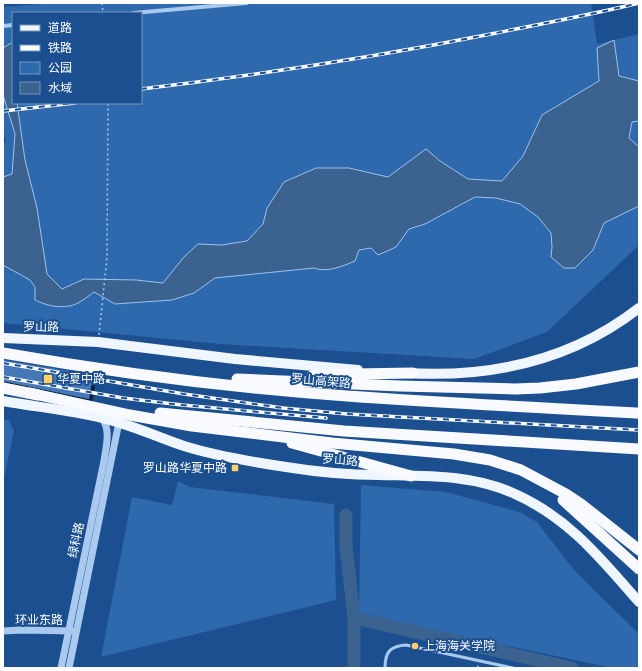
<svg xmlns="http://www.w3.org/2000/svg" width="642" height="671" font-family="'Asap Condensed','Noto Sans SC',sans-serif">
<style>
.green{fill:#2e69ad;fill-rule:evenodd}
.water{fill:#3c6290;stroke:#9cc4f0}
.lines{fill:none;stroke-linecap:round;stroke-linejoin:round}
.river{stroke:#3c6290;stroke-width:13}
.building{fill:#4478b7;filter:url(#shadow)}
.path{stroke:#a9c9ee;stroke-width:1.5;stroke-dasharray:2 3;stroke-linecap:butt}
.service{stroke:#a9c9ee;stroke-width:3}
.minor{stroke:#a9c9ee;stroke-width:4}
.tertiary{stroke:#a9c9ee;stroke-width:7}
.primary{stroke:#f0f6ff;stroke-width:10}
.trunk{stroke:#f8faff;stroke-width:11}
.rail-casing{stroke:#fff;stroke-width:3.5}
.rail{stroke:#1b4f8f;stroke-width:2;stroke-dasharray:6;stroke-linecap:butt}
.poi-dot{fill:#ffd166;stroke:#1b4f8f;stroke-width:1.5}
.labels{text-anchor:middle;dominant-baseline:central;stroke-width:4;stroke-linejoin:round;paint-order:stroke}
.street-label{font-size:12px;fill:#fff;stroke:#1b4f8f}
.poi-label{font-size:12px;fill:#fff;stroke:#1b4f8f;text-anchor:start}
</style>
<defs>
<filter id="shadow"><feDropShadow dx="3.5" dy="2" stdDeviation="0" flood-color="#0009"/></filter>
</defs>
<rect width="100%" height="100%" fill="#1b4f8f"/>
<g class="green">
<path d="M50 3H591L597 44 639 34V245L547 332 474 359 220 344 3 323V143L6 142 3 129V7ZM13 13H141V103H13Z"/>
<polygon points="3,419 9,420 14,431 3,482"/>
<polygon points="178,481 190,487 334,504 336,600 101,657 132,497 172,505"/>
<polygon points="361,485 446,492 519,512 537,522 574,570 639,634 639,668 613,668 359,615"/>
</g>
<path class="water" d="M614 40 619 76 639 81V121L632 122 629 138 639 147V206L604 223 593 250 575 268H564L551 257 552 247 551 233 538 217 520 204 496 198 475 197 425 224 409 229 396 247 378 255 371 248 359 250 355 261C343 266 327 273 314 268L215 278 194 293 172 300 115 304 94 292C89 296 83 300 78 303 65 310 47 306 35 300V287L30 280 3 265V177L12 174 15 134 3 95V48L13 42V103H17L25 160 37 208 47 274 62 289 84 279 136 280 163 283 184 257 198 244 222 245 247 241 263 224 267 208 284 182 316 168H349L388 177 426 149 440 161 468 179 502 181 523 156 542 115 599 81 597 48Z"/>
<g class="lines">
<g class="river">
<polyline points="346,515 346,546 354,618 354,668"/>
<polyline points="354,618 572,668"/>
</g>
</g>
<polygon class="building" points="3,360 93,375 89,399 3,381"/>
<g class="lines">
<g class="path">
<polyline points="102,3 103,13"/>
<polyline points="99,335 107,257 108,103"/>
<polyline points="472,668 480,666"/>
</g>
<path class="service" d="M385 668C385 652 390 646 406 645L513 668"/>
<g class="minor">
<polyline points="133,13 247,3"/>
<polyline points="3,26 13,25"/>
</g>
<g class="tertiary">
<polyline points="3,631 21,630 74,631"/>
<path d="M61 668 104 461C106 446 111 431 102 418"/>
<polyline points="69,668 119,422"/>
</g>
<g class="primary">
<polyline points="3,338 98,342 235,359 358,370"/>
<path d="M406 373C490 378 571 361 639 308"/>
<path d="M3 401C36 407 70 410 102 418 130 424 157 437 184 446 216 456 252 462 286 467 317 472 348 475 379 475 425 476 472 474 515 494 569 518 601 559 639 602"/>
</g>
<g class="trunk">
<path d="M3 353C117 373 232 388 347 396 444 403 542 408 639 413"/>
<polyline points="312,376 353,374 413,373"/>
<polyline points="237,379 400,386 515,389 540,388 576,384 639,372"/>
<polyline points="3,388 38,395"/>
<polyline points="30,393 130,415 192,426 332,443 454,454 490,460 521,470 566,494 581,504 639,550"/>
<polyline points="160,413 344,431 639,449"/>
<polyline points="292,443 411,476"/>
<polyline points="563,500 639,569"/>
</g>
<g class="rail-casing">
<g id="rail">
<path d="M141 89C258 75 375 57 491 34 540 24 590 15 639 3"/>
<polyline points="3,111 75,103"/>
<polyline points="3,363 184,394 283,408 347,414 639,430"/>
<polyline points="3,377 123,398 182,405 326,418"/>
</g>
</g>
<use href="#rail" class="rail"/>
</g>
<g class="poi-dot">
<rect x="43" y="374" width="10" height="10" rx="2"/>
<rect x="231" y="464" width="8" height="8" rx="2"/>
<circle cx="415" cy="646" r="4"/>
</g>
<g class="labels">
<g class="street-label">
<text transform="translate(41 327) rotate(1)">罗山路</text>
<text transform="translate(321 381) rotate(5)">罗山高架路</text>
<text transform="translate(340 460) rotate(4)">罗山路</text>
<text transform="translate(76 540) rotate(-78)">绿科路</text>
<text x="39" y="620">环业东路</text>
</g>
<g class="poi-label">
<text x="57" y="379">华夏中路</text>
<text x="227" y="468" text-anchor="end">罗山路华夏中路</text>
<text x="423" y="646">上海海关学院</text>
</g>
</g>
<rect width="642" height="671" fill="none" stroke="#ffffff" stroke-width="8"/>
<rect x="12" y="12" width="130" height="92" fill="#1b4f8f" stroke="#7695bc"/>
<rect x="20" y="25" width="20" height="6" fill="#f0f6ff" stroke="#7695bc"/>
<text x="48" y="32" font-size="12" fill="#ffffff">道路</text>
<rect x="20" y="45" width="20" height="6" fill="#ffffff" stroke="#7695bc"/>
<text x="48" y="52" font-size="12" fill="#ffffff">铁路</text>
<rect x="20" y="62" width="20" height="12" fill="#2e69ad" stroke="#7695bc"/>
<text x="48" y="72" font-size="12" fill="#ffffff">公园</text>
<rect x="20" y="82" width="20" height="12" fill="#3c6290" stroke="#7695bc"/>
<text x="48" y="92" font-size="12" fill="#ffffff">水域</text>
</svg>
